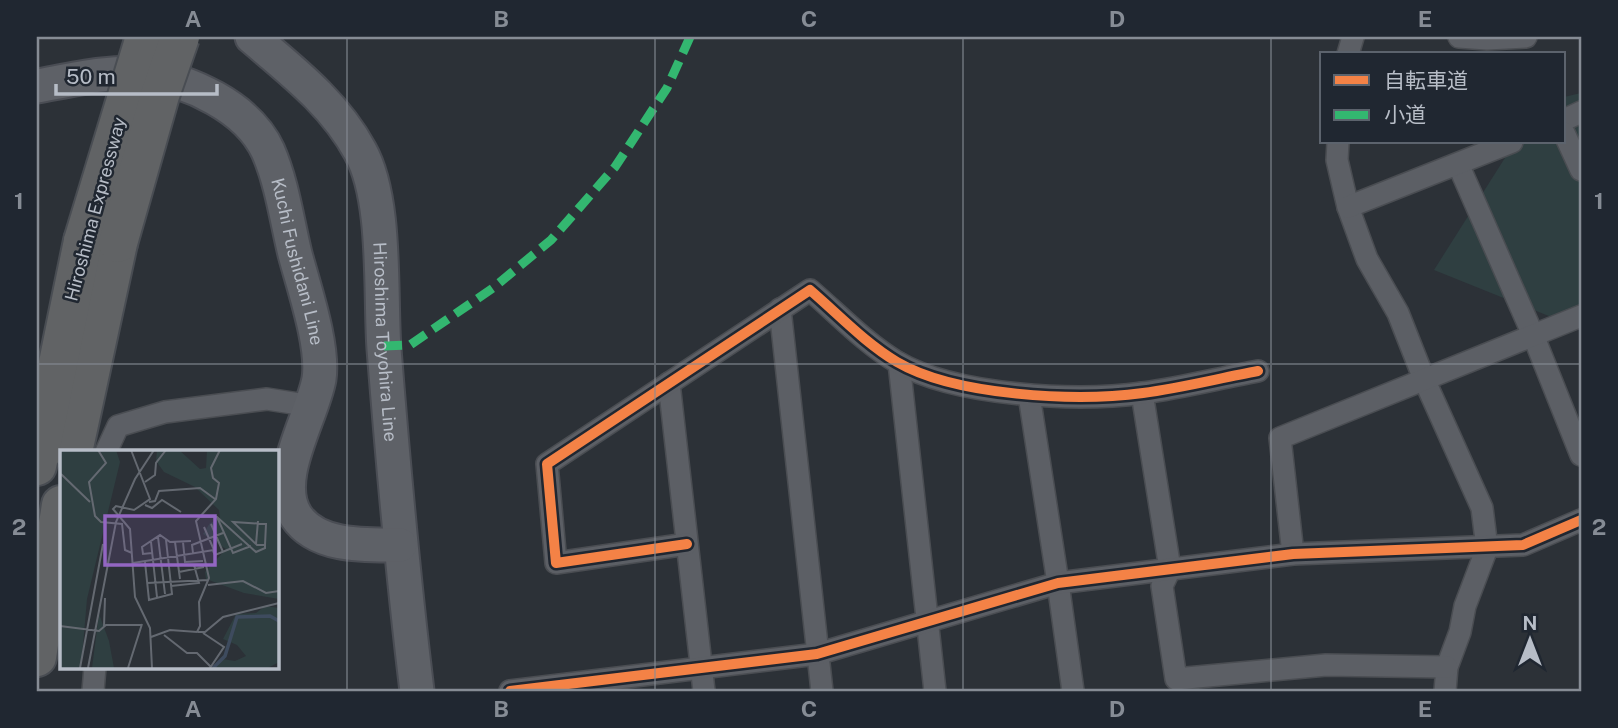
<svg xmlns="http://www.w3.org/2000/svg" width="1618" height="728" font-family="'Public Sans','Noto Sans JP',sans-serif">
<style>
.green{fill:#2f3f41}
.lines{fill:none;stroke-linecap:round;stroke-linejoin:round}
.minor-casing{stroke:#4a4d52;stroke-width:24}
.primary-casing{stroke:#4a4d54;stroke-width:37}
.motorway-casing{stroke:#494d53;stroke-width:42}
.minor{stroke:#5c5f65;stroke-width:21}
.primary{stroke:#5e6167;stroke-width:33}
.motorway{stroke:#616365;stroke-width:38}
.motorway-bridge-casing{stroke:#494d53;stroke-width:42;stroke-linecap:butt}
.motorway-bridge{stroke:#616365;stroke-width:38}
.quiet{stroke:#33b770;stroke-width:9;stroke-dasharray:18 9;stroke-linecap:butt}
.cycleway-casing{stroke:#202731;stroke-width:15}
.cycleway{stroke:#f48246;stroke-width:10}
.grid{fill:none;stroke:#868c95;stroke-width:2;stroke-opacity:0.55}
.labels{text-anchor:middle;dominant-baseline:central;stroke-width:5;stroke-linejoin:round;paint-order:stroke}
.street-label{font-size:18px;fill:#b7bdc7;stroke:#202731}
.inset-river{fill:none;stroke:#3e4b5e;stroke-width:3.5}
.inset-road{fill:none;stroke:#646971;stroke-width:2}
.view{fill:#9366c2;fill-opacity:0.15;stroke:#9366c2;stroke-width:3.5}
.inset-edge{fill:none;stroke:#b7bdc7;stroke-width:3.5}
.neatline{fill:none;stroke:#868c95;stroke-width:2.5}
.grid-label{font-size:23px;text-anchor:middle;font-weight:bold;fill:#868c95}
</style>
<rect width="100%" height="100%" fill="#2c3137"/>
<polygon class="green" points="1581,93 1581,329 1434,270 1515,142 1564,142 1564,97"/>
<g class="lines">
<g class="minor-casing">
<g id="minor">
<polyline points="1459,37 1487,39 1526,37"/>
<polyline points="1348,54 1353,37"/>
<polyline points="1564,120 1581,112"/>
<polyline points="1564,133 1581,170"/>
<polyline points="1338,142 1337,160 1348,207 1367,259 1398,313 1424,379 1482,508 1487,548 1465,606 1460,632 1447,667 1445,691"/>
<polyline points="1458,164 1533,335 1581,455"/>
<polyline points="1348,207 1512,142"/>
<polyline points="780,309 822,691"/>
<polyline points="899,363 935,691"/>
<polyline points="669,383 704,691"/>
<polyline points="1142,393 1170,569 1162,586 1176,679 1326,665 1447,667"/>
<polyline points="1029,395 1058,583 1073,691"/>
<polyline points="106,452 118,426 165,412 267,399 312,406"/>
<path d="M687 544 556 563 547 464 810 290C838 314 865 343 897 362 955 396 1076 402 1143 393 1181 388 1220 378 1258 371"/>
<polyline points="1293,554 1280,438 1581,316"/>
<polyline points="93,691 95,667"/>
<polyline points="510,691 817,654 1058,583 1293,554 1523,545 1581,520"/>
</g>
</g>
<g class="primary-casing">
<g id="primary">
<path id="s1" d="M252 37C292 71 334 103 360 151 387 199 380 293 384 349 393 463 403 577 417 691"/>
<path id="s2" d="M37 86C66 81 114 70 142 74 189 80 248 107 268 151 282 183 287 221 295 254 304 288 324 346 319 379 312 418 272 479 296 516 317 548 367 545 400 545"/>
</g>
</g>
<g class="motorway-casing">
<g id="motorway">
<polyline points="73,452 118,243"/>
<polyline points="37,466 83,241"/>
<polyline points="37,657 61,505"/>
</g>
</g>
<use href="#minor" class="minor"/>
<use href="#primary" class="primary"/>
<use href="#motorway" class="motorway"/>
<g class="motorway-bridge-casing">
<g id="motorway-bridge">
<polyline points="83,241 145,37"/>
<polyline points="118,243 160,95 180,37"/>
</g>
</g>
<use href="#motorway-bridge" class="motorway-bridge"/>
<polyline class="quiet" points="384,346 410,345 493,288 551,240 615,167 667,88 690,37"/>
<g class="cycleway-casing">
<g id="cycleway">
<path d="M687 544 556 563 547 464 810 290C838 314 865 343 897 362 955 396 1076 402 1143 393 1181 388 1220 378 1258 371"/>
<polyline points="510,691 817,654 1058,583 1293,554 1523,545 1581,520"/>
</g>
</g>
<use href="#cycleway" class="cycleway"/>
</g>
<path class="grid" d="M347 37V691M655 37V691M963 37V691M1271 37V691M37 364H1581"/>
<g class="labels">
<g class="street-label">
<text transform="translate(95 209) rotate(-75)">Hiroshima Expressway</text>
<text stroke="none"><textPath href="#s2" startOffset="374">Kuchi Fushidani Line</textPath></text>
<text stroke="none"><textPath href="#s1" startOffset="352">Hiroshima Toyohira Line</textPath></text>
</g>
</g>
<g transform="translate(60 450)">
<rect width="219" height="219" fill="#2c3137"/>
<path d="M0 0H56L60 12 27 149 21 218H0ZM97 0H119L140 19 146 18 147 0H219V149L184 143 146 129 145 122 166 99 143 84 150 73 160 69 159 60 135 37 104 22 96 11ZM205 156 219 158V212L208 218H152L162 209 175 211 186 206 177 195 163 189 176 164 196 163ZM39 164 49 191 54 218H32Z" fill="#2f3f41"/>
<path class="inset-river" d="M153 218 165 206 177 167 210 166 219 171"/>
<path class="inset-road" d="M38 0 46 13 29 32 35 66 41 72 62 74 65 100 72 103M71 0 90 49 74 60 56 56 53 59 70 79 75 147 90 178 92 218M1 24 30 52M85 32 95 25 96 13 106 0M89 52 95 51 99 41 140 38 155 49M85 55 92 58 102 50 121 62M139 67H157L173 103 191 96M157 67 196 102 205 98V95L206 74 173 72 197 95H205M151 74 163 102M98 87 105 144M91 92 97 147M115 92 120 129M123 92 125 112 143 111M196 94 198 71M153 101 155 105 182 94M92 103 83 104 82 97 100 85 110 92 131 91M133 103 132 95 163 83M85 112 89 150 112 144 106 90M73 113 154 100 144 77M119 122 144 117M87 133 148 130M148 135 183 131 206 143 219 141M111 136 139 133 134 115H118M0 176 39 181 46 175H81M44 176 45 148M138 182H145L163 167 219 153M143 183 164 197 150 218M104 185 127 203H137L151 217M91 187 110 180 137 182 140 176 139 152 149 128 136 71 156 49 159 33 153 28 151 18 160 0M20 218 43 94M28 218 56 72 75 29 94 0M68 218 82 174"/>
<path class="view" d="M45 66H155V115H45Z"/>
<rect width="219" height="219" class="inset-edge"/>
</g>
<rect width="1618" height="728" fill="none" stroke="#202731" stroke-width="77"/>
<rect x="1320" y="52" width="245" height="91" fill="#202731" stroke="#5c636d" stroke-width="2"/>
<rect x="1334" y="75" width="35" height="10" fill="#f48246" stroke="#5c636d" stroke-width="2"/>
<text x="1384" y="88" font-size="21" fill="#b7bdc7">自転車道</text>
<rect x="1334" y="110" width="35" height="10" fill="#33b770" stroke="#5c636d" stroke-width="2"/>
<text x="1384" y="122" font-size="21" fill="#b7bdc7">小道</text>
<g transform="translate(1530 640)" stroke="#202731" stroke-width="5" paint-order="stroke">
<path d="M0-5L12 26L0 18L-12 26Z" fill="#b7bdc7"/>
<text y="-10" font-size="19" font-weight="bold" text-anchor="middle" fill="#b7bdc7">N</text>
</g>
<path d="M56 84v10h161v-10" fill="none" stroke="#b7bdc7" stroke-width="3.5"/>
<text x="66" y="84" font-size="21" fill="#b7bdc7" stroke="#202731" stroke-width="5" paint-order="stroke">50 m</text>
<rect x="38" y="38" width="1542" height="652" class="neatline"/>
<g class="grid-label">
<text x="193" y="27">A</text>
<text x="501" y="27">B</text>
<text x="809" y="27">C</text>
<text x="1117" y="27">D</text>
<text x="1425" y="27">E</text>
<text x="19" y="209">1</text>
<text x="1599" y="209">1</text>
<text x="19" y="535">2</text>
<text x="1599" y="535">2</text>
<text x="193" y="717">A</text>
<text x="501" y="717">B</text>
<text x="809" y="717">C</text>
<text x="1117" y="717">D</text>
<text x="1425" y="717">E</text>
</g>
</svg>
